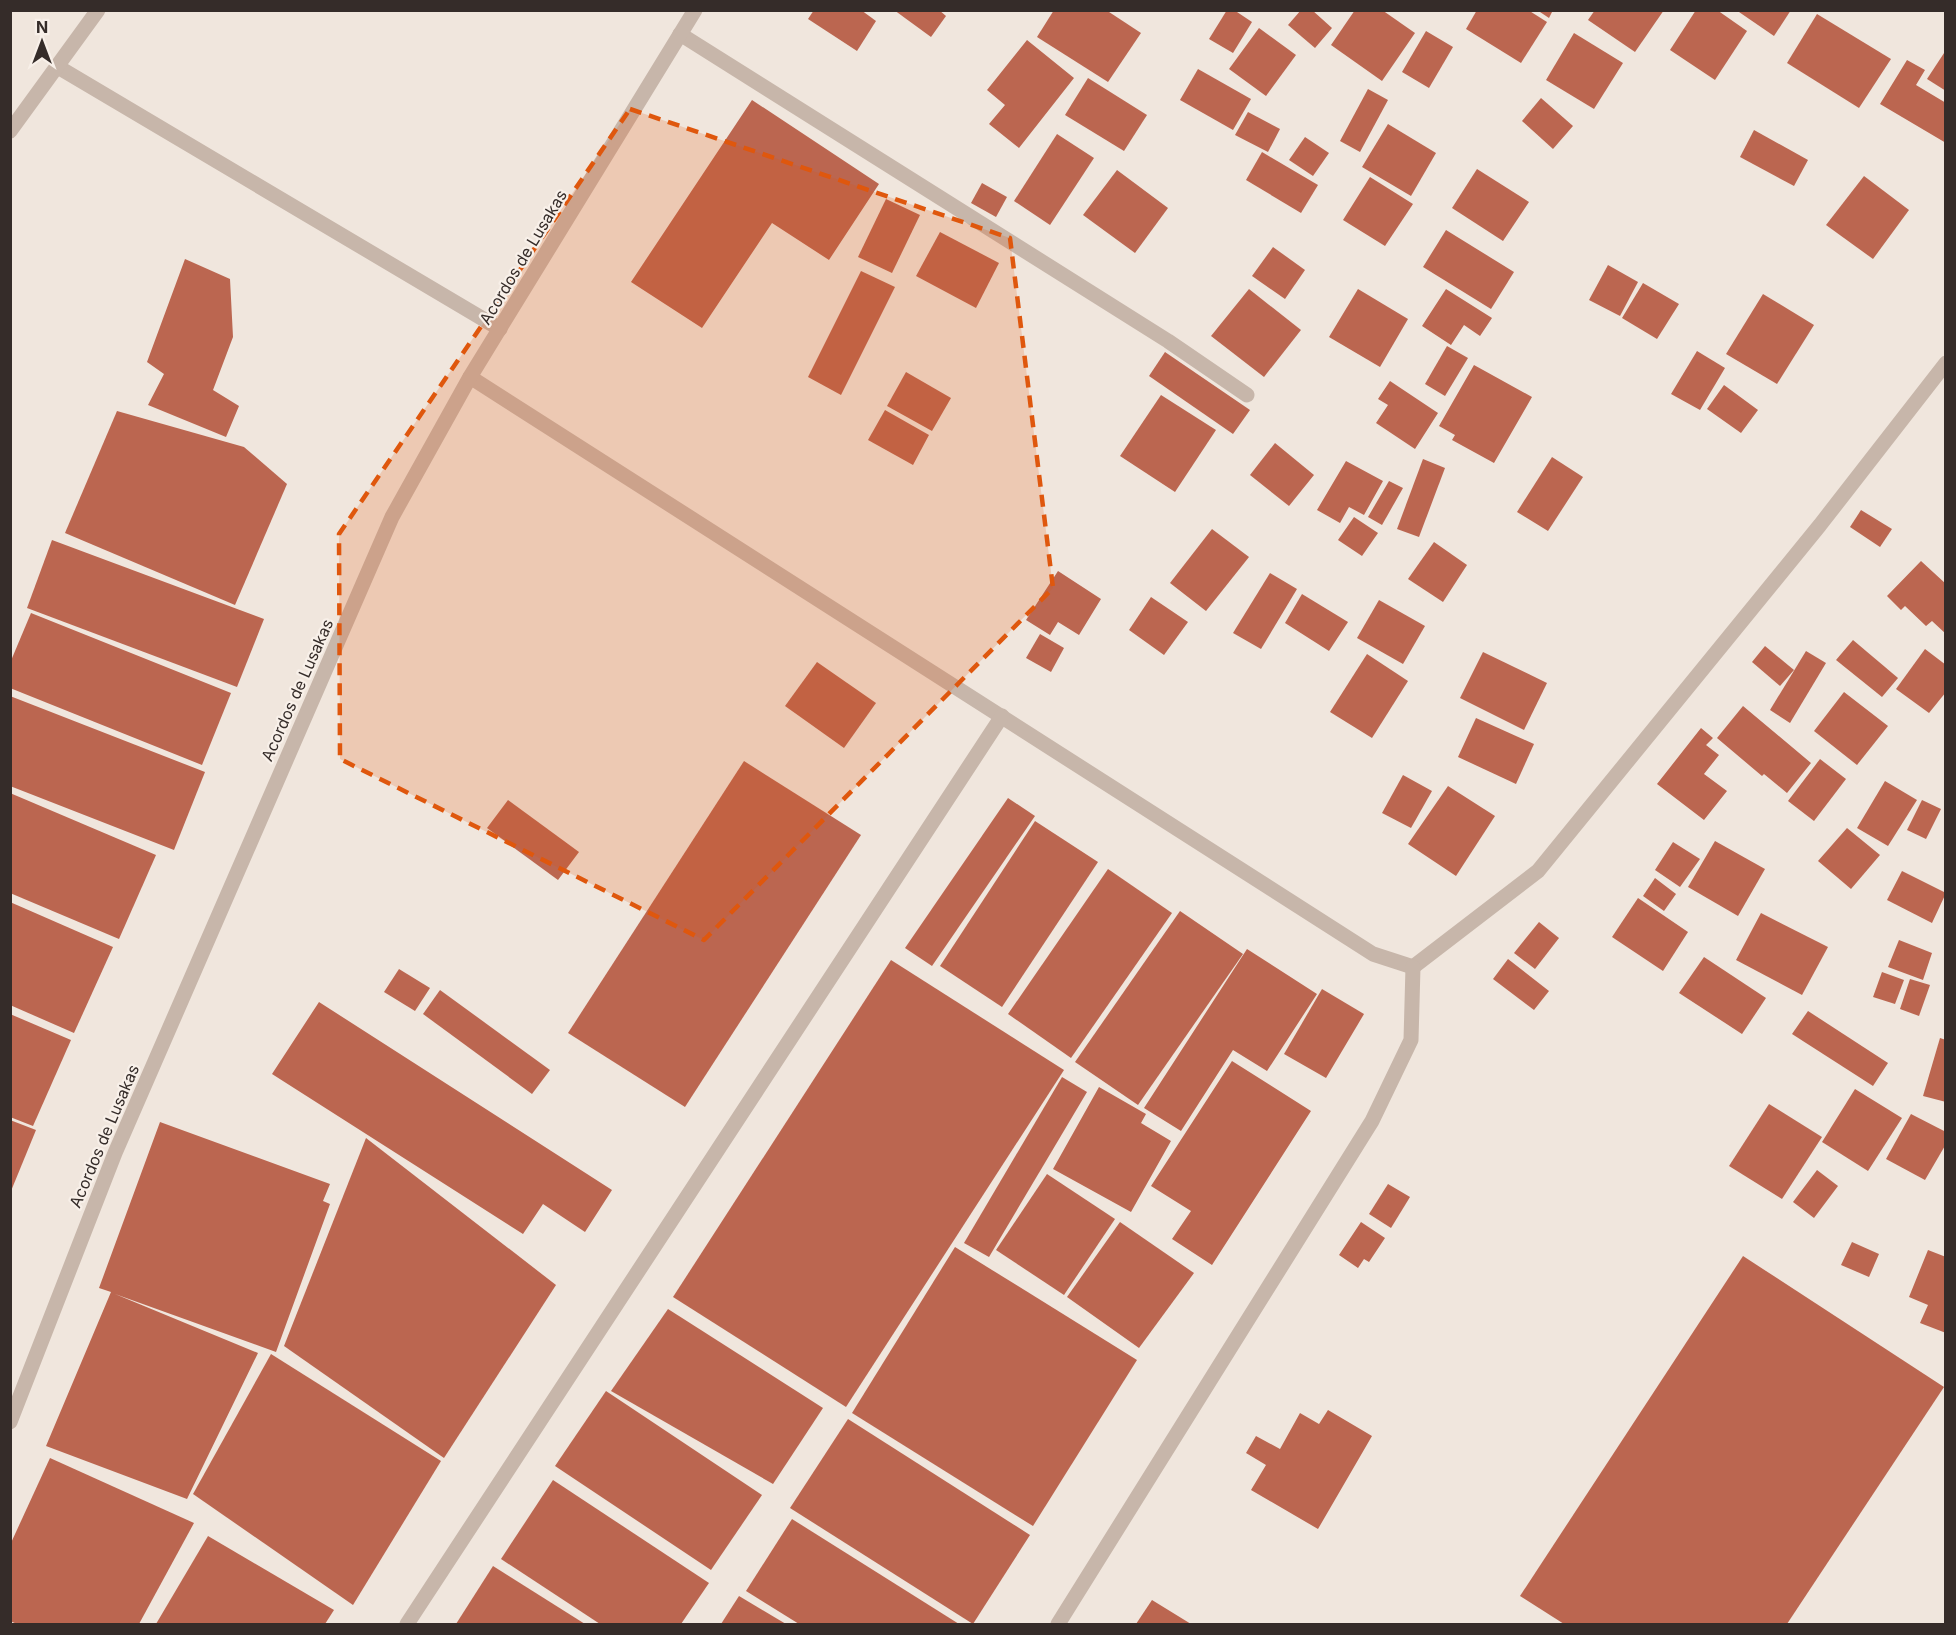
<svg xmlns="http://www.w3.org/2000/svg" width="1956" height="1635" font-family="Inter,sans-serif">
<style>
.building{fill:#bb6650}
.lines{fill:none;stroke-linecap:round;stroke-linejoin:round}
.minor{stroke:#c7b6aa;stroke-width:15}
.marked{fill:#df570d;fill-opacity:0.2;stroke:#df570d;stroke-width:4.5;stroke-dasharray:12 8;stroke-linejoin:round}
.labels{text-anchor:middle;dominant-baseline:central;stroke-width:4.5;stroke-linejoin:round;paint-order:stroke}
.street-label{font-size:16px;fill:#352c29;stroke:#f8f0e9}
</style>
<rect width="100%" height="100%" fill="#f0e6dd"/>
<g class="building">
<polygon points="814,10 861,10 876,21 857,51 808,19"/>
<polygon points="894,10 939,10 946,16 931,37"/>
<polygon points="1054,10 1106,10 1141,33 1108,82 1037,37"/>
<polygon points="1227,10 1234,10 1252,22 1233,53 1209,39"/>
<polygon points="1301,10 1312,10 1332,28 1315,48 1288,25"/>
<polygon points="1355,10 1382,10 1415,33 1382,81 1331,45"/>
<polygon points="1477,10 1528,10 1547,22 1521,63 1466,29"/>
<polygon points="1537,10 1553,10 1549,18"/>
<polygon points="1595,10 1664,10 1635,52 1588,20"/>
<polygon points="1696,10 1717,10 1747,31 1715,80 1670,50"/>
<polygon points="1740,10 1791,10 1774,36 1739,12"/>
<polygon points="1817,14 1891,59 1859,108 1787,63"/>
<polygon points="1259,28 1296,55 1266,96 1229,69"/>
<polygon points="1426,31 1453,47 1429,88 1402,72"/>
<polygon points="1574,33 1623,63 1594,109 1546,80"/>
<polygon points="1027,40 1074,78 1019,148 989,124 1005,105 987,90"/>
<polygon points="1946,50 1946,91 1927,79"/>
<polygon points="1907,60 1925,70 1916,85 1946,103 1946,143 1880,104"/>
<polygon points="1198,69 1251,99 1233,130 1180,100"/>
<polygon points="1088,78 1147,115 1124,151 1065,115"/>
<polygon points="1368,89 1388,100 1360,152 1340,141"/>
<polygon points="1541,98 1573,126 1553,149 1522,121"/>
<polygon points="752,100 879,184 829,260 772,223 702,328 631,282"/>
<polygon points="1248,112 1280,129 1268,152 1235,135"/>
<polygon points="1388,124 1436,153 1411,196 1362,167"/>
<polygon points="1754,130 1808,160 1794,186 1740,157"/>
<polygon points="1057,134 1094,158 1050,225 1014,201"/>
<polygon points="1305,137 1329,153 1313,176 1289,160"/>
<polygon points="1262,152 1318,185 1301,213 1246,180"/>
<polygon points="1477,169 1529,202 1503,241 1452,208"/>
<polygon points="1117,170 1168,208 1135,253 1083,215"/>
<polygon points="1864,176 1909,210 1873,259 1826,225"/>
<polygon points="1370,177 1413,204 1385,246 1343,220"/>
<polygon points="982,183 1007,197 996,217 971,203"/>
<polygon points="886,199 920,215 892,273 858,257"/>
<polygon points="1446,230 1514,272 1491,309 1423,267"/>
<polygon points="940,232 999,263 976,308 916,276"/>
<polygon points="1273,247 1305,270 1285,299 1252,276"/>
<polygon points="185,259 230,279 233,337 213,390 239,406 226,437 148,405 164,374 147,362"/>
<polygon points="1608,265 1638,282 1620,316 1589,300"/>
<polygon points="861,271 895,287 841,395 808,377"/>
<polygon points="1643,283 1679,304 1657,339 1622,318"/>
<polygon points="1249,289 1301,330 1264,377 1211,336"/>
<polygon points="1358,289 1408,319 1380,367 1329,337"/>
<polygon points="1446,289 1492,318 1480,336 1464,325 1451,345 1422,326"/>
<polygon points="1763,294 1814,325 1777,384 1726,354"/>
<polygon points="1447,346 1468,358 1445,396 1425,384"/>
<polygon points="1697,351 1725,368 1700,410 1671,394"/>
<polygon points="1165,352 1250,410 1233,434 1149,376"/>
<polygon points="1474,365 1532,397 1494,463 1452,440 1455,435 1439,426"/>
<polygon points="906,372 951,398 932,431 887,406"/>
<polygon points="1390,381 1438,413 1415,449 1376,423 1388,405 1378,399"/>
<polygon points="1724,385 1758,410 1741,433 1707,409"/>
<polygon points="1161,395 1216,430 1175,492 1120,456"/>
<polygon points="885,410 929,435 913,465 868,440"/>
<polygon points="117,411 244,447 287,484 235,605 65,533"/>
<polygon points="1275,443 1314,475 1289,506 1250,475"/>
<polygon points="1552,457 1583,477 1548,531 1517,512"/>
<polygon points="1423,459 1445,468 1419,537 1397,529"/>
<polygon points="1346,461 1383,481 1364,515 1349,507 1340,523 1317,510"/>
<polygon points="1389,481 1403,488 1382,525 1368,517"/>
<polygon points="1861,510 1892,529 1880,547 1850,527"/>
<polygon points="1354,517 1378,533 1362,556 1338,540"/>
<polygon points="1212,529 1249,557 1206,611 1170,583"/>
<polygon points="52,540 264,619 237,687 27,608"/>
<polygon points="1434,542 1467,565 1443,602 1408,579"/>
<polygon points="1921,561 1946,584 1946,634 1932,621 1926,626 1905,606 1901,610 1887,596"/>
<polygon points="1058,571 1101,599 1079,635 1058,622 1050,635 1026,620"/>
<polygon points="1270,573 1297,589 1261,649 1233,633"/>
<polygon points="1302,594 1348,622 1329,651 1285,623"/>
<polygon points="1151,597 1188,622 1164,655 1129,630"/>
<polygon points="1379,600 1425,626 1403,664 1357,638"/>
<polygon points="31,613 231,693 202,765 10,688 10,663"/>
<polygon points="1040,634 1064,648 1051,672 1026,658"/>
<polygon points="1853,640 1898,678 1882,697 1836,660"/>
<polygon points="1765,646 1794,670 1780,686 1752,662"/>
<polygon points="1925,649 1946,665 1946,692 1929,713 1896,689"/>
<polygon points="1806,651 1826,663 1790,723 1770,710"/>
<polygon points="1483,652 1547,683 1524,730 1460,698"/>
<polygon points="1367,654 1408,681 1372,738 1330,712"/>
<polygon points="817,662 876,703 844,748 785,706"/>
<polygon points="1844,692 1888,726 1857,765 1814,731"/>
<polygon points="10,696 205,772 174,850 10,786"/>
<polygon points="1743,706 1811,763 1787,793 1764,774 1762,776 1717,738"/>
<polygon points="1476,718 1534,744 1516,784 1458,757"/>
<polygon points="1701,728 1713,738 1706,745 1719,755 1704,774 1727,791 1704,820 1657,784"/>
<polygon points="1820,759 1846,779 1814,821 1788,801"/>
<polygon points="744,761 861,835 685,1107 568,1033"/>
<polygon points="1403,775 1432,791 1411,828 1382,813"/>
<polygon points="1885,781 1917,800 1888,846 1857,828"/>
<polygon points="1448,786 1495,816 1456,876 1408,844"/>
<polygon points="10,793 156,855 119,939 10,893"/>
<polygon points="1008,798 1035,816 932,966 905,948"/>
<polygon points="508,800 579,852 558,880 487,828"/>
<polygon points="1922,800 1941,809 1926,839 1907,830"/>
<polygon points="1035,821 1098,862 1002,1007 940,966"/>
<polygon points="1847,828 1880,855 1851,889 1818,861"/>
<polygon points="1715,841 1765,869 1738,916 1688,887"/>
<polygon points="1673,842 1700,859 1680,887 1655,870"/>
<polygon points="1108,869 1172,913 1071,1058 1008,1014"/>
<polygon points="1902,871 1946,893 1932,923 1887,900"/>
<polygon points="1655,878 1676,894 1664,911 1643,896"/>
<polygon points="1638,898 1688,932 1663,971 1612,937"/>
<polygon points="10,902 113,947 74,1033 10,1005"/>
<polygon points="1180,911 1243,954 1138,1105 1075,1062"/>
<polygon points="1761,913 1828,947 1802,995 1736,960"/>
<polygon points="1539,922 1559,938 1535,969 1514,953"/>
<polygon points="1899,940 1932,953 1923,980 1888,967"/>
<polygon points="1247,949 1317,994 1267,1071 1233,1050 1181,1131 1144,1108"/>
<polygon points="1704,957 1766,998 1742,1034 1679,993"/>
<polygon points="1508,959 1549,991 1534,1010 1493,979"/>
<polygon points="891,960 1064,1070 846,1407 673,1297"/>
<polygon points="399,969 430,988 415,1011 384,992"/>
<polygon points="1882,972 1904,980 1895,1004 1873,997"/>
<polygon points="1910,979 1930,985 1919,1016 1900,1009"/>
<polygon points="1322,989 1364,1014 1326,1078 1284,1054"/>
<polygon points="440,990 550,1070 532,1094 423,1014"/>
<polygon points="319,1002 612,1190 585,1232 543,1204 523,1234 272,1074"/>
<polygon points="1808,1011 1888,1063 1873,1086 1792,1034"/>
<polygon points="10,1014 71,1040 33,1126 10,1117"/>
<polygon points="1940,1038 1946,1040 1946,1102 1923,1096"/>
<polygon points="1232,1061 1311,1111 1212,1265 1172,1239 1191,1211 1151,1186"/>
<polygon points="1062,1077 1087,1092 989,1257 964,1243"/>
<polygon points="1099,1087 1146,1114 1141,1123 1171,1141 1131,1212 1053,1169"/>
<polygon points="1855,1089 1902,1118 1868,1171 1822,1142"/>
<polygon points="1769,1104 1822,1137 1782,1199 1729,1166"/>
<polygon points="1911,1114 1946,1132 1946,1144 1925,1180 1886,1159"/>
<polygon points="10,1120 36,1130 11,1191 10,1191"/>
<polygon points="160,1122 330,1184 323,1201 330,1204 276,1352 115,1294 258,1353 187,1499 46,1446 111,1292 99,1288"/>
<polygon points="366,1138 556,1285 444,1458 284,1346"/>
<polygon points="1817,1170 1838,1186 1814,1218 1793,1202"/>
<polygon points="1047,1174 1115,1219 1064,1295 996,1250"/>
<polygon points="1388,1184 1410,1197 1391,1228 1369,1214"/>
<polygon points="1120,1222 1194,1273 1139,1348 1067,1297"/>
<polygon points="1361,1222 1385,1238 1369,1262 1364,1259 1358,1268 1339,1255"/>
<polygon points="1852,1242 1879,1254 1869,1277 1841,1265"/>
<polygon points="955,1247 1137,1360 1033,1526 852,1413"/>
<polygon points="1928,1250 1946,1257 1946,1333 1920,1323 1928,1305 1909,1297"/>
<polygon points="1743,1256 1944,1387 1787,1624 1564,1624 1520,1596"/>
<polygon points="668,1309 823,1408 773,1484 611,1391"/>
<polygon points="271,1354 441,1461 353,1605 193,1494"/>
<polygon points="606,1391 762,1495 711,1570 555,1466"/>
<polygon points="1328,1410 1372,1436 1318,1529 1251,1490 1266,1465 1246,1453 1256,1436 1280,1449 1300,1413 1319,1424"/>
<polygon points="848,1419 1030,1535 973,1624 790,1508"/>
<polygon points="50,1458 194,1523 139,1624 17,1624 10,1621 10,1545"/>
<polygon points="553,1480 709,1583 681,1624 600,1624 501,1559"/>
<polygon points="792,1519 959,1624 799,1624 746,1591"/>
<polygon points="208,1536 334,1610 325,1624 156,1624"/>
<polygon points="493,1566 585,1624 456,1624"/>
<polygon points="739,1596 786,1624 721,1624"/>
<polygon points="1152,1600 1191,1624 1136,1624"/>
</g>
<g class="lines">
<g class="minor">
<polyline points="680,34 1168,341 1247,395"/>
<polyline points="58,67 500,329"/>
<polyline points="10,131 98,10"/>
<polyline points="470,377 1373,954 1413,967"/>
<polyline points="1413,967 1538,871 1820,525 1946,363"/>
<polyline points="10,1422 115,1153 392,517 470,377 695,10"/>
<polyline points="407,1624 1002,716"/>
<polyline points="1058,1624 1372,1121 1411,1040 1413,967"/>
</g>
</g>
<path class="marked" d="M630 109 1010 238 1053 588 704 940 340 759 339 534Z"/>
<g class="labels">
<g class="street-label">
<text transform="translate(523 257) rotate(-59)">Acordos de Lusakas</text>
<text transform="translate(297 690) rotate(-66)">Acordos de Lusakas</text>
<text transform="translate(104 1136) rotate(-67)">Acordos de Lusakas</text>
</g>
</g>
<rect width="1956" height="1635" fill="none" stroke="#352c29" stroke-width="24"/>
<g transform="translate(42 42)" stroke="#f8f0e9" stroke-width="4.5" paint-order="stroke">
<path d="M0-4.5L10 22L0 15L-10 22Z" fill="#352c29"/>
<text y="-9" font-size="16" font-weight="bold" text-anchor="middle" fill="#352c29">N</text>
</g>
</svg>
